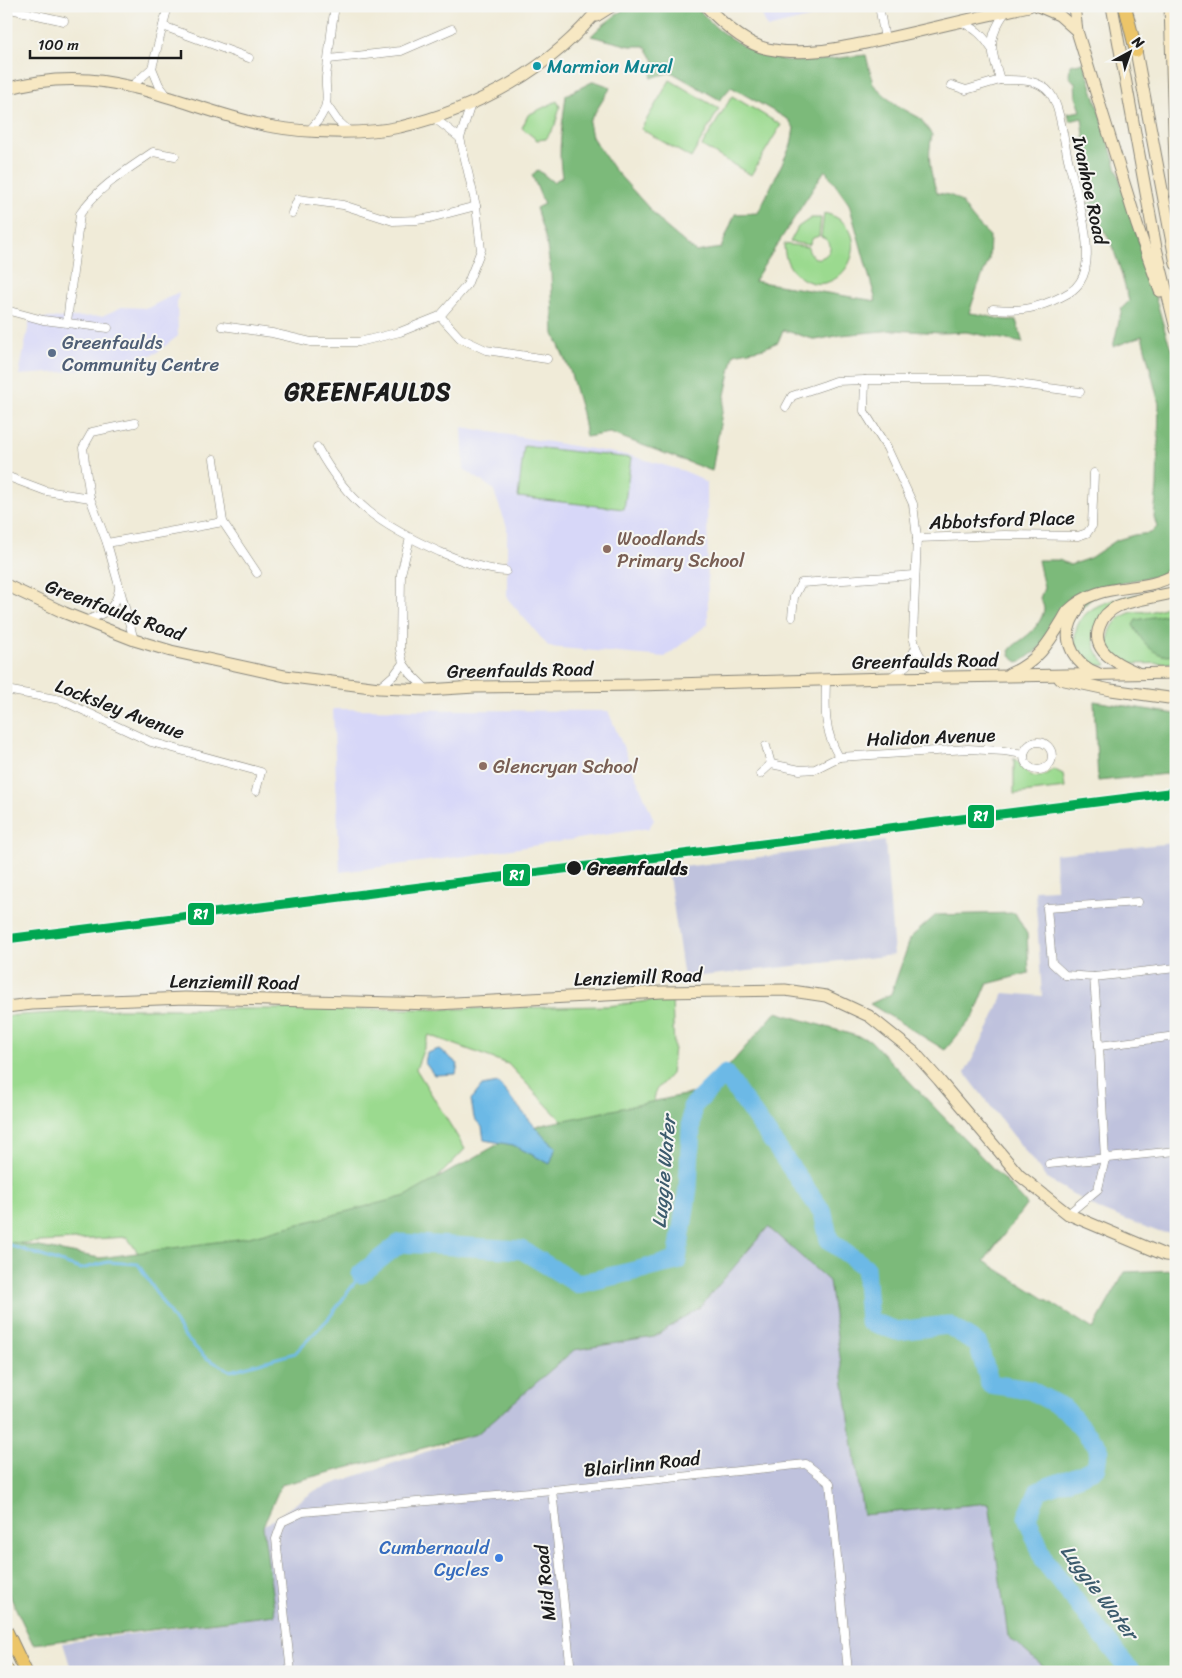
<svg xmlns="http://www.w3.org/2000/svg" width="1182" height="1678" font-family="Sriracha,sans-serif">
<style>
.built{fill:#d7d7f8}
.industrial{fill:#bfc2dd}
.green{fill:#9bda8f;stroke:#5c7b56}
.forest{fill:#7cba7a;stroke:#4c6b4b;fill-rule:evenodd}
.water{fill:#6cb9e6;stroke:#446a81}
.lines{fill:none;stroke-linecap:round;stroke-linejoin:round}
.stream{stroke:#6cb9e6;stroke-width:3}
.river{stroke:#6cb9e6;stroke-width:19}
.street-casing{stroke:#86847a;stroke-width:9}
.secondary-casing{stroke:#86847a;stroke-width:13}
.primary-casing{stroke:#86847a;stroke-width:14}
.street{stroke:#fff;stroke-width:8}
.secondary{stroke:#f7e8c3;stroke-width:11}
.primary{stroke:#ecc569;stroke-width:12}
.rail-1-casing{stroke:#f6f6f2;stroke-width:12}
.rail-1{stroke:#00a651;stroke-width:9}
.culture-dot{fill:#0f9aa8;stroke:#f6f6f2;stroke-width:2}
.service-dot{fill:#5c6f8a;stroke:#f6f6f2;stroke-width:2}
.education-dot{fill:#8d6e63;stroke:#f6f6f2;stroke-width:2}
.stop-dot{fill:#1c1c1c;stroke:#f6f6f2;stroke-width:2}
.shop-dot{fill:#3f7fe0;stroke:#f6f6f2;stroke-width:2}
.labels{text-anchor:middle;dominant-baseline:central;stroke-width:4;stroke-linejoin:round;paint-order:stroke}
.culture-label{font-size:19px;fill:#0d838f;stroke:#f6f6f2;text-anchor:start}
.street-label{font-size:19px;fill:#1c1c1c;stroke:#f6f6f2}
.service-label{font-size:19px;fill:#4e5e75;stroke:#f6f6f2;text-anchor:start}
.education-label{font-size:19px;fill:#785e54;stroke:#f6f6f2;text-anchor:start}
.stop-label{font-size:19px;font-weight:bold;fill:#1c1c1c;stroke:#f6f6f2;text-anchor:start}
.shop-label{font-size:19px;fill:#366cbe;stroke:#f6f6f2;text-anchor:end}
.water-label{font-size:20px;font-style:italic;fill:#3c5b6d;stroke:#f6f6f2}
.district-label{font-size:24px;font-weight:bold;letter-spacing:1px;fill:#1c1c1c;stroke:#f6f6f2}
.line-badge{stroke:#f6f6f2;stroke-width:2}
.badge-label{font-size:14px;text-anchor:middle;font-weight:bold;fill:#fff}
</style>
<rect width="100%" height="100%" fill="#f6f6f2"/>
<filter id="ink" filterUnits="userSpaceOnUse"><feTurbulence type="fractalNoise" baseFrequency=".02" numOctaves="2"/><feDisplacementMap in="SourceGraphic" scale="10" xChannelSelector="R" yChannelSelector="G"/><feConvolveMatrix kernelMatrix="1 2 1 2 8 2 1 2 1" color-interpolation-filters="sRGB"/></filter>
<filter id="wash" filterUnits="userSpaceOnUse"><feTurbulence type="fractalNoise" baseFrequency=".0096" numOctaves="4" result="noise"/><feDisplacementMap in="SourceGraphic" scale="20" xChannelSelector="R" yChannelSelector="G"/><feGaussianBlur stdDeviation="1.12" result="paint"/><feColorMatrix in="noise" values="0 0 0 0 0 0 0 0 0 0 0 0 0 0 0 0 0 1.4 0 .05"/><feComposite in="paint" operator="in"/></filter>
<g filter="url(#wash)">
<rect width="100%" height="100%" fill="#f0ebd8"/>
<g class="built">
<polygon points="759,6 856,6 767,28"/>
<polygon points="179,292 177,303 178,336 156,353 126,364 63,372 19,375 30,319 102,316 122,307 148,308"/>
<polygon points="462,427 632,456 684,471 696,476 707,484 708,624 665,657 549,647 507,598 507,527 493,489 464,469"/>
<polygon points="333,709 608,711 654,820 649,828 459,857 340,872"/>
</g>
<g class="industrial">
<polygon points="885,841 894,955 684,978 668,869"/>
<polygon points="1176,843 1176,1234 1159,1232 1098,1209 1046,1178 965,1073 990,1025 1004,993 1042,996 1035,890 1056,889 1055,854"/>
<polygon points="768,1227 829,1281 863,1514 990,1503 1008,1636 1049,1672 72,1672 63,1643 275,1615 263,1526 316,1490 477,1434 574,1350 654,1337 700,1307"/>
</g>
<g class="green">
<polygon points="670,80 719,109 691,158 641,129"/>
<polygon points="732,96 781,125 751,175 702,146"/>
<polygon points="557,101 560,107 555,125 546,139 537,140 522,128 528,115"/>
<path d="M824 213C884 227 841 310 797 275 788 267 784 256 784 244L808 247C812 273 846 247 821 237Z"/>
<polygon points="811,218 821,218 819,236 813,238 809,245 790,242 798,227"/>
<polygon points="524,446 631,458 624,509 518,497"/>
<path d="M1176 585V589L1121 602 1093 629C1093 645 1096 654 1107 665L1088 666C1084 660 1077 653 1075 646 1074 640 1075 634 1077 627 1089 594 1147 597 1176 585Z"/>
<path d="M1176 604V663L1129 664 1109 655C1106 635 1111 618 1133 612 1138 611 1144 612 1149 612 1158 610 1167 607 1176 604Z"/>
<path d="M1014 758C1027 770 1032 787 1053 769L1063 774 1065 788 1014 794Z"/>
<polygon points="672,998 674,1048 671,1074 656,1090 650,1119 579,1139 508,1064 429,1035 416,1069 465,1149 375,1243 204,1348 127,1237 6,1244 6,1016 119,1009 448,1009 608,1006"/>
</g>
<g class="forest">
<path d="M628 6H693C703 12 710 23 719 30 724 34 730 38 735 41 781 71 815 60 866 55L873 84 894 104 920 118 932 135C927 159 930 171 937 193 964 196 960 204 976 222 980 227 985 231 990 236L989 260 978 286 969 313C986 314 998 321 1016 320L1023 343 966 332 941 333 894 330 841 335 816 340 783 330 778 342 764 348 734 354 725 395 712 471 610 433 586 437 582 413 570 371 554 334 551 274 546 240 536 208 544 204 532 175 538 170 553 182 562 177C557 149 563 122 566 95L594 81 611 87 589 122 592 137 613 168 665 226 696 252 721 248 735 214 758 213 791 145 794 128 789 120 731 87 720 100 671 72 651 78 654 61 645 46H630L591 36 599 28ZM825 170 849 204 876 301 754 281Z"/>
<path d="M1084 62 1149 274 1165 331 1176 361V568L1158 576 1106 585 1036 651 1022 661 1018 662 1011 657 1009 651C1013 645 1019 642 1024 638 1033 632 1043 619 1044 609 1044 605 1041 601 1040 598L1044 588 1038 560H1059L1070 565 1090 558 1117 540 1134 535 1151 533 1157 527 1154 517 1157 487 1159 404 1142 336 1113 347 1122 308 1129 301C1123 280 1118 258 1108 237 1103 227 1097 223 1093 210H1088L1087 203 1097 201 1094 171 1086 151 1082 118 1070 121 1068 113 1081 111 1076 97 1075 83 1069 76 1070 65Z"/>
<path d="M1176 613V655C1154 660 1142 641 1133 625L1136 620Z"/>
<polygon points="1094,701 1176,714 1176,773 1098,781"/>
<polygon points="1015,913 1027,934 1029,973 987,984 974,1016 945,1050 870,1004 891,994 911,937 936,915"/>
<polygon points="776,1012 870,1040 1027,1204 984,1261 1093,1329 1125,1272 1176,1270 1176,1672 1049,1672 1008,1636 989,1503 863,1515 829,1281 768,1227 700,1307 654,1337 574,1350 477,1434 281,1485 263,1526 275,1615 33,1644 6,1588 6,1241 100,1258 245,1238 406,1196 527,1128 708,1090"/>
</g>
<g class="water">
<polygon points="439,1049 458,1064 456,1074 434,1075 425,1063 427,1053"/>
<polygon points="498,1083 543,1136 556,1147 550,1164 513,1145 484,1140 482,1127 474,1118 471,1100 482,1086"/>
</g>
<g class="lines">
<polyline class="stream" points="6,1244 81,1269 108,1262 138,1264 184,1336 206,1358 231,1371 295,1353 329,1318 361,1274"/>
<polyline class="river" points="361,1274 400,1243 522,1250 578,1284 677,1261 688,1188 692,1107 725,1074 823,1213 829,1240 865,1267 869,1321 897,1331 948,1325 978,1344 990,1384 1030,1390 1065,1409 1099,1448 1096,1467 1081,1475 1039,1490 1027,1517 1045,1562 1131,1672"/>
</g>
</g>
<g filter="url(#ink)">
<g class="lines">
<g class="street-casing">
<g id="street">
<polyline points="879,6 885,39"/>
<polyline points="6,8 64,21"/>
<path d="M961 22C975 28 983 35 991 48"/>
<polyline points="163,26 249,58"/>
<polyline points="329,59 401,51 452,29"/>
<polyline points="152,68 159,85 168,97"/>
<polyline points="951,85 966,90 1000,80"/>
<polyline points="130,88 152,68 168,6"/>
<polyline points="326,104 337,120 350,132"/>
<polyline points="433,117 460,138"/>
<path d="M309 131C316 123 324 115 326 104 328 96 325 85 326 77 329 53 331 30 335 6"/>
<polyline points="292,213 298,199 343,205 393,221 417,220 430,218 476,206"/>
<path d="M993 309C1017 311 1030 310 1052 301 1063 296 1074 292 1080 282 1098 256 1076 192 1069 163 1064 145 1061 107 1050 93 1038 78 1018 80 1000 80 991 48 986 40 1006 11"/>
<polyline points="6,310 43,320 108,328"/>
<polyline points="440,316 460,338 486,350 547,359"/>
<path d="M67 322 80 214C98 187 127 170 153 152L175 156"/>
<polyline points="222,326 272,333 311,342 359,342 400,332 440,316 467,285 481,250 476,206 460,138 471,104"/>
<path d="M865 380 864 411 887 448 913 504 917 538 913 636C917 658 927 665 943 678"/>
<polyline points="786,407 792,396 825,385 836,381 865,380 987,380 1080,392"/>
<path d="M317 447C348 504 382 526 440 552 460 560 484 570 506 571"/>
<polyline points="214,459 223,522 257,573"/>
<polyline points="6,476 46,491 90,498"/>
<polyline points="410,538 401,574 400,649 403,663 411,674 427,690"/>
<polyline points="917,538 1004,535 1078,536 1087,533 1092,526 1094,473"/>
<polyline points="107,543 223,522"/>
<polyline points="792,617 794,597 801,583 915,575"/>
<path d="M84 621C102 615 116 610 119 589"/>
<polyline points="134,640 107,543 90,498 83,448 92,432 135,423"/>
<polyline points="891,677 907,665 915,649"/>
<path d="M826 681C825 711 824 731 839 757"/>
<polyline points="379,688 395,674 403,663"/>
<polyline points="6,690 61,700 151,742 261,772 256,791"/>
<circle cx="1038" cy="756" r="14"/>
<polyline points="766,746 771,764"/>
<polyline points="760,774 771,764 800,770 815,769 839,757 968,749 1004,751 1024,754"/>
<polyline points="1094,977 1176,968"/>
<polyline points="1099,1046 1176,1036"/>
<polyline points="1049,1164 1176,1151"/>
<polyline points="1068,1214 1098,1189 1105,1159 1099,1046 1094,977 1065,975 1052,963 1047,908 1138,902"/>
<polyline points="552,1490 571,1672"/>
<polyline points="291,1672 276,1539 282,1522 303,1512 552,1490 806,1464 830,1483 848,1672"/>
</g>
</g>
<g class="secondary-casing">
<g id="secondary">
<path d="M706 6C722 23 745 44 768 49 803 56 836 49 870 42 923 31 976 17 1029 6"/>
<polyline points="1038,6 1059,15 1077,31"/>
<polyline points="1074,6 1077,31 1137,225 1160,291"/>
<polyline points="1112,6 1156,248 1176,329"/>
<polyline points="1170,6 1176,194"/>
<polyline points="596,16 612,6"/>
<polyline points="1136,51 1176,264"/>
<path d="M6 89C33 81 61 78 89 80 150 85 208 114 268 126 306 133 362 135 400 127 477 109 552 69 601 6"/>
<polyline points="6,585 65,613 134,640 171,651 285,676 379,688 427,690 475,687 639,685 889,678 1176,673"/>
<path d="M1080 604C1078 611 1073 616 1071 622 1062 643 1077 666 1097 673"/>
<path d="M1136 672C1117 664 1089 650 1100 625 1103 616 1110 610 1118 606 1136 599 1157 597 1176 592"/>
<path d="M1009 674C1040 662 1052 637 1068 611 1100 579 1142 595 1176 574"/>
<polyline points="1060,679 1111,690 1176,699"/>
<polyline points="6,1007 32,1004 185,998 436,1004 662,992 785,990 826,996 869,1016 914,1052 939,1080 1019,1175 1068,1214 1165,1255 1176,1256"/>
</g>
</g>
<g class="primary-casing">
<g id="primary">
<polyline points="1125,6 1136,51"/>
<polyline points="6,1630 26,1672"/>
<polyline points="6,1668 8,1672"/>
</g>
</g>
<use href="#street" class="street"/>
<use href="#secondary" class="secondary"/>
<use href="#primary" class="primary"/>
<g class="rail-1-casing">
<polyline id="rail-1" points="6,939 1176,792"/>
</g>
<use href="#rail-1" class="rail-1"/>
</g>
</g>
<circle class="culture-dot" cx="537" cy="66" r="5"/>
<circle class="service-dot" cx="52" cy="353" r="5"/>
<g class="education-dot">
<circle cx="607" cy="549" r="5"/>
<circle cx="483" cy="766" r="5"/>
</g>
<circle class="stop-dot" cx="574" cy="868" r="8"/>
<circle class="shop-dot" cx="499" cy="1558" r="5"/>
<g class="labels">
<g class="culture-label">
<text x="547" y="66">Marmion Mural</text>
</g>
<g class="street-label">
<text transform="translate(1090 190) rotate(78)">Ivanhoe Road</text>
<text transform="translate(1002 520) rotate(-2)">Abbotsford Place</text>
<text transform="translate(115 610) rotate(20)">Greenfaulds Road</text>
<text transform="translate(925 661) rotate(-1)">Greenfaulds Road</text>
<text transform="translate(520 670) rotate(-1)">Greenfaulds Road</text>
<text transform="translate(120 709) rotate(21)">Locksley Avenue</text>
<text transform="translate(931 737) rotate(-2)">Halidon Avenue</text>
<text transform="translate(638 977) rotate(-2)">Lenziemill Road</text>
<text transform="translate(234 982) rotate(1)">Lenziemill Road</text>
<text transform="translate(642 1464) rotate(-6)">Blairlinn Road</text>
<text transform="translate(545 1583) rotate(-96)">Mid Road</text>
</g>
<g class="service-label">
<text x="62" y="342">Greenfaulds<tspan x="62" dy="22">Community Centre</tspan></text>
</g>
<g class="education-label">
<text x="617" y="538">Woodlands<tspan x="617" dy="22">Primary School</tspan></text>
<text x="493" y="766">Glencryan School</text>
</g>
<g class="stop-label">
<text x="587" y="868">Greenfaulds</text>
</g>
<g class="shop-label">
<text x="489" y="1547">Cumbernauld<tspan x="489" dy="22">Cycles</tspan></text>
</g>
<g class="water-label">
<text transform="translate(664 1172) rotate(-85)">Luggie Water</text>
<text transform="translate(1099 1592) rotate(53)">Luggie Water</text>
</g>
<g class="district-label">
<text x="368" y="392">GREENFAULDS</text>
</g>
</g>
<g class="line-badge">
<rect x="967" y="804" width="28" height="25" rx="5" fill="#00a651"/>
<rect x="502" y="863" width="29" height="24" rx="5" fill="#00a651"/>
<rect x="187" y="902" width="28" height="24" rx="5" fill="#00a651"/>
</g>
<g class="badge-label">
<text x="981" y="821">R1</text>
<text x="517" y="880">R1</text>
<text x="201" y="919">R1</text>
</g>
<rect width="1182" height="1678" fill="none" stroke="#f6f6f2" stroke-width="25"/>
<g transform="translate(1130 52) rotate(40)" stroke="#f6f6f2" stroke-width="4" paint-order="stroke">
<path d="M0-4L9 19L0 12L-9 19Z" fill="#1c1c1c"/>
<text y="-8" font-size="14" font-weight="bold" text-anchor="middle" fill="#1c1c1c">N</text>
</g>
<path d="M30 50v8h151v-8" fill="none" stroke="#1c1c1c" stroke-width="2.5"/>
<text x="38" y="50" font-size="15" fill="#1c1c1c" stroke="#f6f6f2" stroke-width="4" paint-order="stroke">100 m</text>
</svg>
